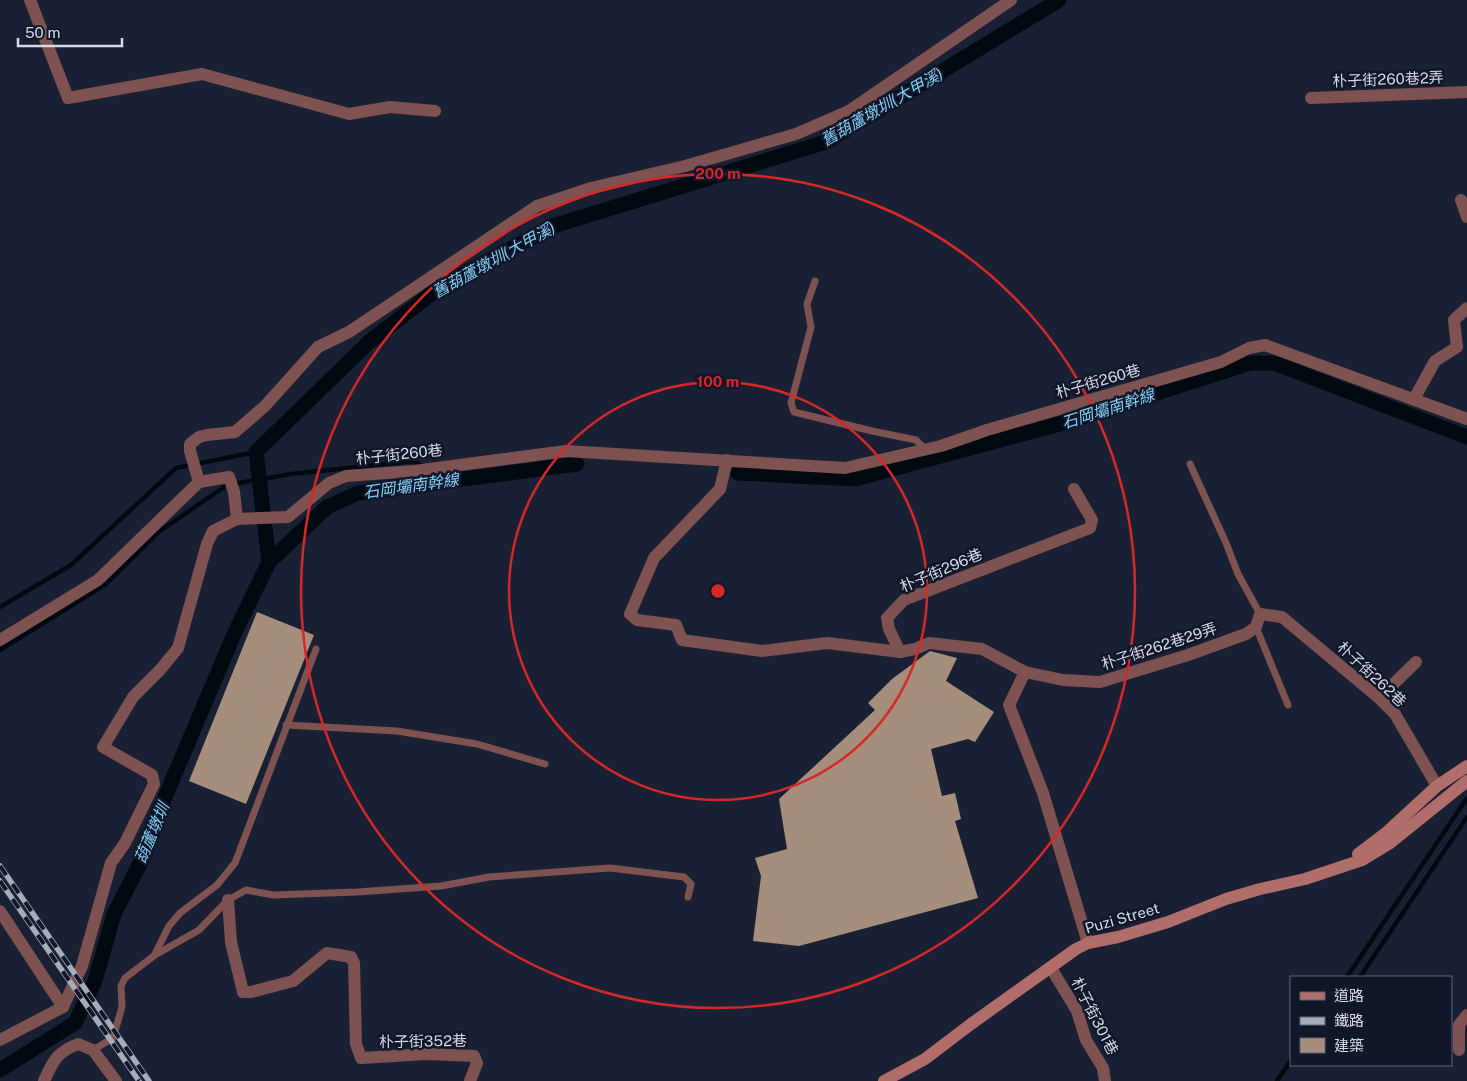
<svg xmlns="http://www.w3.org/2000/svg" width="1467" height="1081" font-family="'Public Sans','Noto Sans TC',sans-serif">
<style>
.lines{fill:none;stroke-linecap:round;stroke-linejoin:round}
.stream{stroke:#010a11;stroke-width:4.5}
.canal{stroke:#010a11;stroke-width:15}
.building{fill:#a68e7c}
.lane{stroke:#7d5250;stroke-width:7}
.street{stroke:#7d5250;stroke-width:12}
.secondary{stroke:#b16d6a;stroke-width:12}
.rail-casing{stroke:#a7acbb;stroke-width:5.5}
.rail{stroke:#111629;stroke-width:4;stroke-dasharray:11;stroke-linecap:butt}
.ring{fill:none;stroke:#d62828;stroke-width:2.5}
.labels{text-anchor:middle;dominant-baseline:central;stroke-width:5;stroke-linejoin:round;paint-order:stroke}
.street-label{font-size:15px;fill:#d4d9e6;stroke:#111629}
.water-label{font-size:16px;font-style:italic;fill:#81cff6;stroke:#111629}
.centre{fill:#d62828;stroke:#111629;stroke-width:2.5}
.ring-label{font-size:15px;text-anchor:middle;font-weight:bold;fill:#d62828;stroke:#111629;stroke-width:5;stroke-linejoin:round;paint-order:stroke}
</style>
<rect width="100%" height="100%" fill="#1a2033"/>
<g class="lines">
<g class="stream">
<polyline points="0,607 71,565 176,468 256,452"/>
<polyline points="0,650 106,584 160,531 227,485 291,474 413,461 421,465"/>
<polyline points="1347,977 1467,798"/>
<polyline points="1360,977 1467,817"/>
<polyline points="1277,1081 1291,1060"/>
</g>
<g class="canal">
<polyline points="738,473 855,479 1060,424 1250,363 1274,363 1467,437"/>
<polyline points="269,562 256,452 369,342 444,284 553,226 826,142 1059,0"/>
<polyline points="0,1070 75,1023 95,981 114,914 144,856 160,809 235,632 269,562 327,507 358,493 577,464"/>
</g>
</g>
<g class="building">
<polygon points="257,612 314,635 246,804 189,781"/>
<polygon points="930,651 957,658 946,681 994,712 975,742 968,739 931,749 942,796 955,793 961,819 955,821 978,898 799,946 753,941 761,876 755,858 787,849 779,799 875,710 868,703 892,679"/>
</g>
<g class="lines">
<g class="lane">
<polyline points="815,281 807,304 811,327 791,403 794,412 872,431 916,440 925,449"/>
<polyline points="1190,464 1226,543 1238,574 1260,614"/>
<polyline points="1256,627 1288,705"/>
<polyline points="286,725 397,731 477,744 545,764"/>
<polyline points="155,954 169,926 180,913 217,885 235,863 316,649"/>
<polyline points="93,1050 113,1038 122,1007 121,986 125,978 155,955 199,930 228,900 246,890 273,895 357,892 441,886 489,877 610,868 684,877 691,884 688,897"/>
</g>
<g class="street">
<polyline points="30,0 68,98 202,74 349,114 390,107 435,111"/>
<polyline points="1311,98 1467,92"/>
<polyline points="1461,200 1467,217"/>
<polyline points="1414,399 1435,361 1457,347 1454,320 1467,308"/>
<polyline points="727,460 720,489 654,558 630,614 637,620 676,625 682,640 762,651 827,643 900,652"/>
<polyline points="199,482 190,451 190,444 199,437 207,435 235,432 265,406 318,347 349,332 537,206 591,188 685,166 796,134 849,111 1011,0"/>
<polyline points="1074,489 1092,520 1090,528 904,600 887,618 889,629 900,652 915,649 929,643 982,649 1025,672 1009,705 1043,793 1088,943"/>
<polyline points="0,640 98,580 199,482 229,477 234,492 237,519"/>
<polyline points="1025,672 1063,680 1100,682 1188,655 1246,634 1256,627 1260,614 1282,617 1379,698 1395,714 1437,786"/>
<polyline points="1379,698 1416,662"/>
<polyline points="228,900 231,942 243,992 251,992 293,981 327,953 351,957 354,963 356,1044 361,1058 427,1054 474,1056 477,1063 470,1081"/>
<polyline points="0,911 63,1007"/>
<polyline points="1051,968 1077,1011 1086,1040 1103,1068 1105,1081"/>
<polyline points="0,1040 63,1007 82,966 111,863 125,843 154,784 152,775 103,747 133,697 160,670 178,648 207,544 213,531 237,519 288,517 329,483 346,476 414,471 566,451 845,468 941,446 987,430 1221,362 1249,348 1265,345 1467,419"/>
<polyline points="1459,1050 1459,1025 1467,1015"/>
<path d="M44 1081C53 1061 57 1052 78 1044L93 1050 116 1081"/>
</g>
<g class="secondary">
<polyline points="1358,854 1387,832 1437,786 1467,766"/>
<polyline points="884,1081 925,1059 971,1024 1076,949 1088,943 1118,937 1168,922 1226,899 1260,889 1305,879 1362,860 1390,843 1467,781"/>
</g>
<g class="rail-casing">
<g id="rail">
<polyline points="0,866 149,1081"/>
<polyline points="0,881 139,1081"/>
</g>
</g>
<use href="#rail" class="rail"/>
</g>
<g class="ring">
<circle cx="718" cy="591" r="209"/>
<circle cx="718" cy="591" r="417"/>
</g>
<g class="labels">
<g class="street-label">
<text transform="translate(1388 79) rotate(-2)">朴子街260巷2弄</text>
<text transform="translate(1098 381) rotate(-16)">朴子街260巷</text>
<text transform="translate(399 454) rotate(-6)">朴子街260巷</text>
<text transform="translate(941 570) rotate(-23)">朴子街296巷</text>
<text transform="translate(1159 646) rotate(-18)">朴子街262巷29弄</text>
<text transform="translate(1372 674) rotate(43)">朴子街262巷</text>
<text transform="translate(1122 918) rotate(-16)">Puzi Street</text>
<text transform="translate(1095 1016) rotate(63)">朴子街301巷</text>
<text transform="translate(423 1041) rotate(-1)">朴子街352巷</text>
</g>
<g class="water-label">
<text transform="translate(882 107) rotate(-30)">舊葫蘆墩圳(大甲溪)</text>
<text transform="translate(494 260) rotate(-29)">舊葫蘆墩圳(大甲溪)</text>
<text transform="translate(1108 409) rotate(-18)">石岡壩南幹線</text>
<text transform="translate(411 486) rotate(-8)">石岡壩南幹線</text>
<text transform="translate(152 833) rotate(-67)">葫蘆墩圳</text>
</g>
</g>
<circle cx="718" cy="591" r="8" class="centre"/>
<g class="ring-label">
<text x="718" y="179">200 m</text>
<text x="718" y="387">100 m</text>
</g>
<rect x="1290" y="976" width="162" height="90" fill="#111629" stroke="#5f6475"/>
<rect x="1300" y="992" width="25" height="8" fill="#b16d6a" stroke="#5f6475"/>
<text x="1334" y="1001" font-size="15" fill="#d4d9e6">道路</text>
<rect x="1300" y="1017" width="25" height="8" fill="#a7acbb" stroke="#5f6475"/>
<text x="1334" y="1026" font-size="15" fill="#d4d9e6">鐵路</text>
<rect x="1300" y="1038" width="25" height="15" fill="#a68e7c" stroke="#5f6475"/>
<text x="1334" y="1051" font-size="15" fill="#d4d9e6">建築</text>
<path d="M18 38v8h104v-8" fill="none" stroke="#d4d9e6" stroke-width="2.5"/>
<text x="25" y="38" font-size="15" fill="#d4d9e6" stroke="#111629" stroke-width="4" paint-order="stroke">50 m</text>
</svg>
